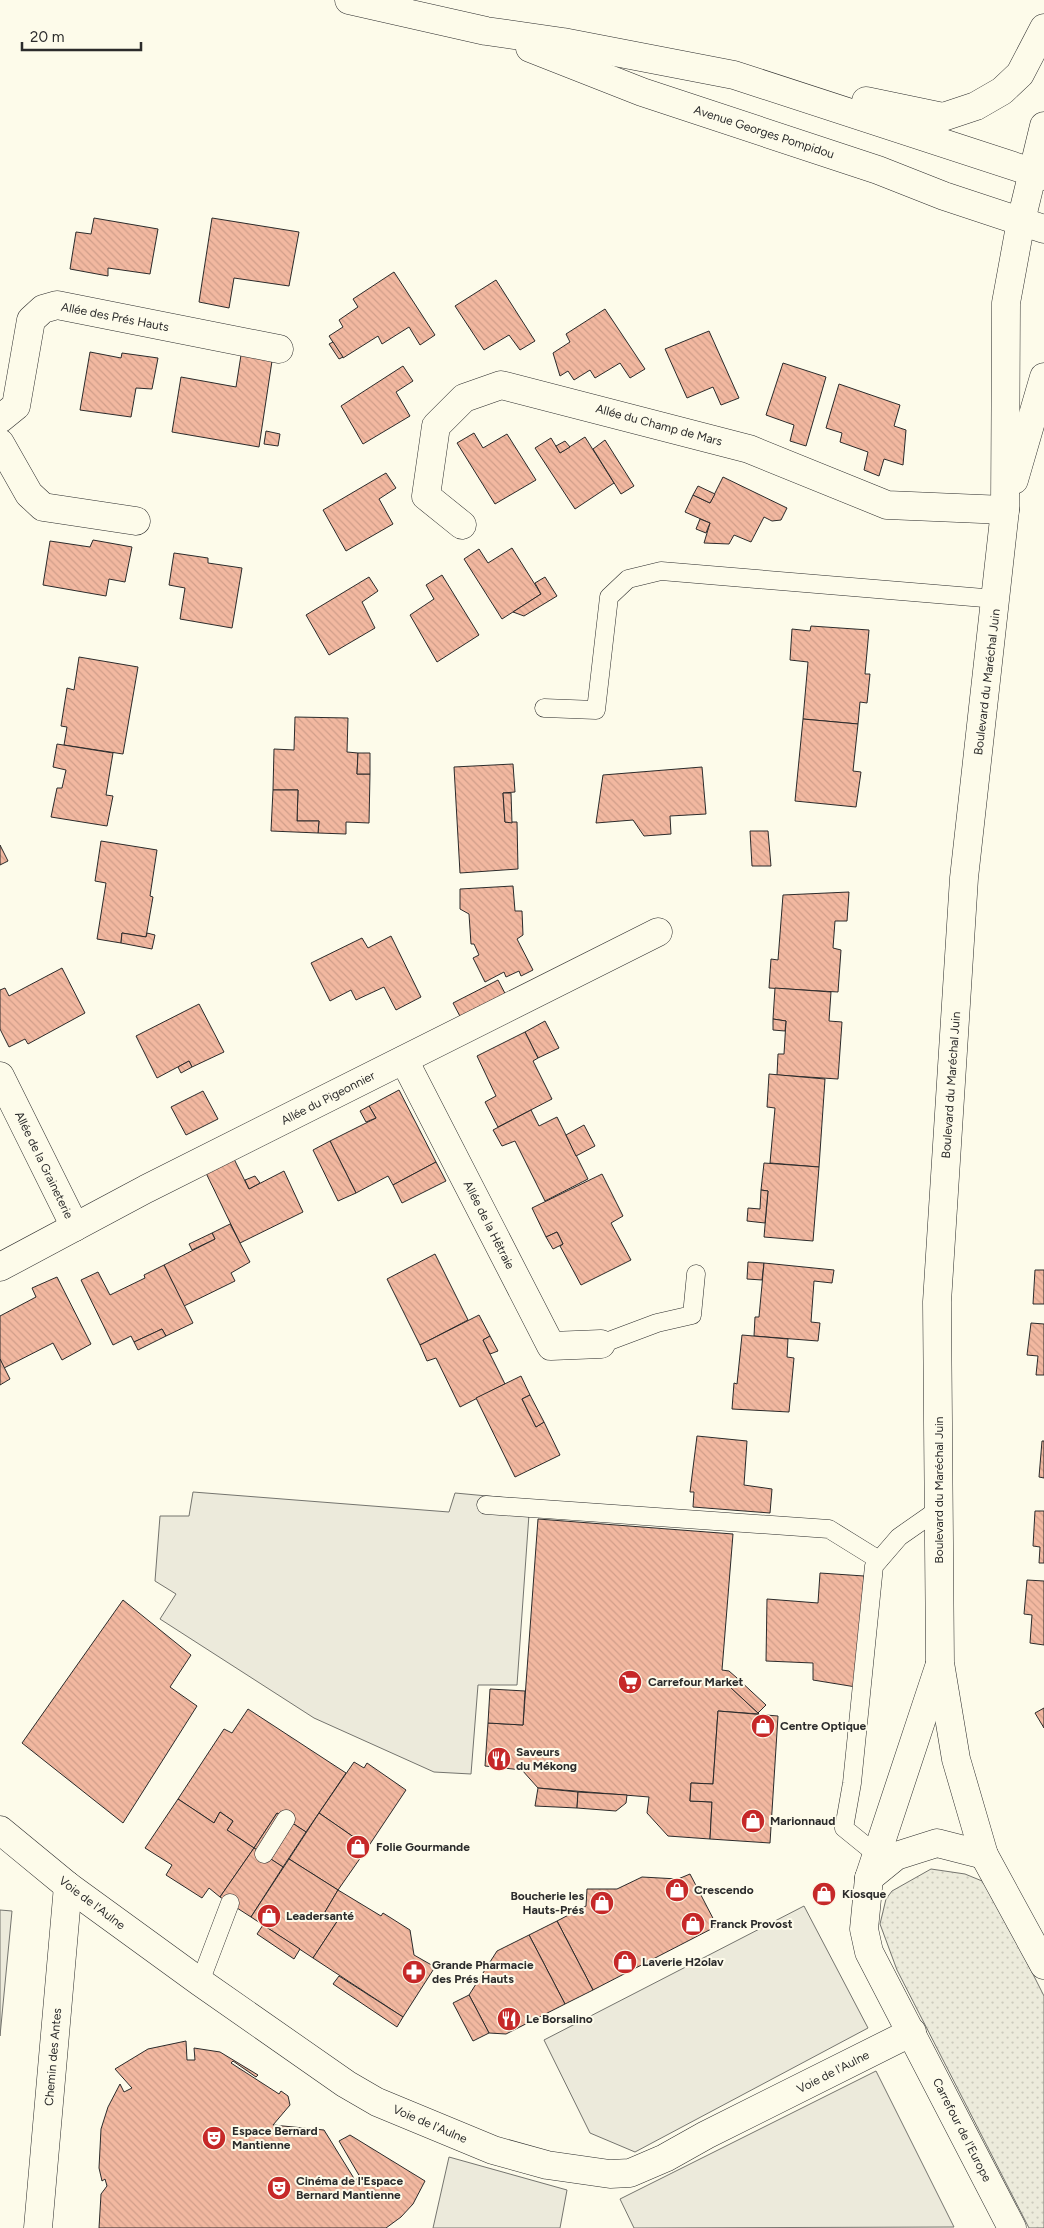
<svg xmlns="http://www.w3.org/2000/svg" width="1044" height="2228" font-family="Figtree,sans-serif">
<style>
.grass{fill:url(#grass-dots);stroke:#74746e}
.parking{fill:#eceadb;stroke:#74746e}
.building{fill:url(#building-back-hatch);stroke:#2b2b2b}
.lines{fill:none;stroke-linecap:round;stroke-linejoin:round}
.lane-casing{stroke:#2b2b2b;stroke-width:19}
.street-casing{stroke:#2b2b2b;stroke-width:29}
.secondary-casing{stroke:#2b2b2b;stroke-width:29}
.lane{stroke:#fdfbea;stroke-width:18}
.street{stroke:#fdfbea;stroke-width:28}
.secondary{stroke:#fdfbea;stroke-width:28}
.labels{text-anchor:middle;dominant-baseline:central;stroke-width:4;stroke-linejoin:round;paint-order:stroke}
.street-label{font-size:12px;fill:#2b2b2b;stroke:#fdfbea}
.poi-label{font-size:12px;font-weight:bold;fill:#2b2b2b;stroke:#fdfbea;text-anchor:start}
</style>
<defs>
<pattern id="grass-dots" width="8" height="8" patternUnits="userSpaceOnUse" patternTransform="scale(1.25)"><rect width="8" height="8" fill="#ecebdb"/><path d="M2 2h.1M6 6h.1" fill="none" stroke="#cbcabc" stroke-width="1.8" stroke-linecap="round"/></pattern>
<pattern id="building-back-hatch" width="6" height="6" patternUnits="userSpaceOnUse" patternTransform="scale(1.25)"><rect width="6" height="6" fill="#f2b8a0"/><path d="M-1 5l2 2M0 0l6 6M5-1l2 2" fill="none" stroke="#d09e8a"/></pattern>
</defs>
<rect width="100%" height="100%" fill="#fdfbea"/>
<polygon class="grass" points="931,1869 965,1874 987,1883 1044,1996 1044,2228 1029,2228 897,1970 880,1924 886,1899 892,1891"/>
<g class="parking">
<polygon points="193,1492 449,1512 455,1493 530,1500 517,1685 478,1685 471,1774 434,1772 314,1718 160,1619 176,1594 155,1581 160,1516 189,1516"/>
<polygon points="804,1906 868,2028 635,2152 590,2133 544,2040"/>
<polygon points="0,1910 12,1911 0,2036"/>
<polygon points="876,2071 954,2227 634,2228 620,2199"/>
<polygon points="449,2157 567,2190 560,2228 433,2228"/>
</g>
<g class="building">
<polygon points="94,218 158,229 150,274 108,268 108,276 70,269 76,232 91,234"/>
<polygon points="212,218 299,232 289,286 234,278 229,308 199,302"/>
<polygon points="394,272 435,335 420,345 409,327 382,344 378,336 343,358 329,336 343,327 339,320 358,307 353,299"/>
<polygon points="496,280 535,341 520,350 509,335 484,350 455,306"/>
<polygon points="605,309 645,369 630,378 620,363 595,378 590,370 574,380 568,371 560,376 553,353 570,342 566,334"/>
<polygon points="709,331 739,398 721,405 713,387 687,398 665,349"/>
<polygon points="333,342 343,357 339,359 329,344"/>
<polygon points="90,352 121,358 122,353 158,358 152,389 136,388 131,417 80,410"/>
<polygon points="241,355 272,361 259,447 172,432 181,377 236,387"/>
<polygon points="783,363 826,377 806,446 790,441 794,425 766,415"/>
<polygon points="403,366 413,381 396,392 410,416 363,444 341,406"/>
<polygon points="839,384 900,405 894,426 906,430 903,465 884,459 879,476 864,470 868,452 840,442 842,433 826,428"/>
<polygon points="266,431 280,434 278,446 264,444"/>
<polygon points="474,433 483,448 507,434 536,480 495,504 457,443"/>
<polygon points="585,437 614,483 575,509 535,448 551,438 560,453"/>
<polygon points="605,440 634,486 621,494 593,449"/>
<polygon points="565,441 570,447 560,453 556,446"/>
<polygon points="386,473 396,488 379,499 393,524 346,551 323,510"/>
<polygon points="723,477 787,508 781,520 772,521 764,517 751,542 734,535 729,544 704,543 710,523 685,512 693,495 710,503"/>
<polygon points="698,486 715,494 710,503 693,495"/>
<polygon points="700,519 710,523 706,533 696,529"/>
<polygon points="93,540 132,547 125,582 109,579 106,596 43,585 50,541 90,547"/>
<polygon points="512,548 541,594 502,619 464,559 479,549 488,563"/>
<polygon points="174,553 208,558 208,563 242,568 232,628 180,619 185,588 169,585"/>
<polygon points="442,575 479,635 437,662 410,615 434,599 426,585"/>
<polygon points="369,577 378,591 362,602 375,628 329,655 306,615"/>
<polygon points="545,577 557,596 524,616 513,612 541,594 535,583"/>
<polygon points="811,626 869,630 865,674 870,674 867,703 860,702 858,724 803,719 808,662 790,660 792,629 810,631"/>
<polygon points="79,657 138,667 123,754 64,745 67,727 61,726 67,688 74,690"/>
<polygon points="295,717 348,718 347,752 358,753 357,774 370,774 369,823 346,822 346,834 318,833 319,821 297,821 298,790 273,790 274,749 294,750"/>
<polygon points="803,719 858,724 853,771 861,772 856,807 795,801"/>
<polygon points="57,744 113,753 106,795 113,796 107,826 51,817 57,788 62,788 66,770 53,767"/>
<polygon points="358,753 370,753 370,774 357,774"/>
<polygon points="513,764 515,792 503,793 505,822 517,822 518,869 460,873 454,767"/>
<polygon points="702,767 706,814 670,816 671,834 644,836 633,820 596,823 603,775"/>
<polygon points="273,790 298,790 297,821 319,821 318,833 271,831"/>
<polygon points="503,793 511,793 512,823 505,822"/>
<polygon points="750,831 768,831 771,866 752,866"/>
<polygon points="101,841 157,850 150,896 153,897 146,937 122,933 121,943 97,939 106,883 95,881"/>
<polygon points="0,845 8,861 0,865"/>
<polygon points="513,886 515,911 522,911 523,935 517,939 533,970 521,976 519,971 506,977 504,972 485,982 473,958 479,955 474,944 471,944 469,914 460,909 460,889"/>
<polygon points="849,892 847,921 835,921 833,948 841,950 838,992 769,988 771,959 778,960 783,895"/>
<polygon points="122,933 146,937 147,933 155,935 152,949 121,943"/>
<polygon points="391,936 421,997 396,1010 384,987 356,1000 351,990 330,1001 311,963 362,938 368,948"/>
<polygon points="62,968 85,1013 28,1044 25,1039 9,1047 0,1029 0,990 5,988 9,996"/>
<polygon points="498,980 508,999 463,1022 453,1003"/>
<polygon points="775,988 831,992 829,1021 842,1022 838,1079 777,1075 778,1054 784,1054 786,1021 773,1019"/>
<polygon points="199,1004 224,1052 192,1067 189,1061 157,1078 136,1036"/>
<polygon points="773,1019 786,1021 785,1031 773,1030"/>
<polygon points="545,1021 559,1048 538,1058 525,1032"/>
<polygon points="525,1032 538,1058 533,1061 552,1099 498,1127 485,1102 496,1096 477,1056"/>
<polygon points="189,1061 192,1067 181,1073 178,1067"/>
<polygon points="769,1074 825,1079 819,1167 770,1163 775,1108 767,1107"/>
<polygon points="399,1090 436,1162 393,1185 388,1176 356,1193 330,1141 376,1118 369,1106"/>
<polygon points="203,1091 218,1119 186,1135 171,1107"/>
<polygon points="369,1106 376,1118 366,1122 360,1111"/>
<polygon points="531,1110 539,1126 557,1117 588,1179 545,1201 515,1141 502,1146 493,1130"/>
<polygon points="584,1125 595,1146 576,1156 566,1135"/>
<polygon points="330,1141 356,1193 338,1201 313,1150"/>
<polygon points="233,1157 249,1189 284,1171 303,1212 240,1243 205,1171"/>
<polygon points="436,1162 446,1181 402,1203 393,1185"/>
<polygon points="764,1163 819,1167 813,1241 764,1237 768,1191 761,1190"/>
<polygon points="602,1174 623,1216 611,1223 631,1260 581,1285 560,1246 563,1244 557,1232 546,1237 532,1208"/>
<polygon points="255,1176 260,1183 249,1189 245,1180"/>
<polygon points="761,1190 768,1191 765,1223 747,1221 748,1208 760,1209"/>
<polygon points="230,1224 250,1262 231,1273 235,1281 184,1306 164,1265 215,1239 212,1233"/>
<polygon points="557,1232 563,1244 553,1249 546,1237"/>
<polygon points="212,1233 215,1239 192,1250 189,1244"/>
<polygon points="435,1254 468,1320 420,1345 387,1279"/>
<polygon points="748,1262 764,1263 762,1280 747,1279"/>
<polygon points="764,1263 834,1270 832,1283 814,1281 811,1322 820,1323 818,1341 754,1336 755,1317 759,1317"/>
<polygon points="164,1265 193,1323 166,1336 162,1329 134,1342 131,1336 113,1345 81,1280 98,1272 110,1295 145,1278 144,1275"/>
<polygon points="1035,1270 1044,1270 1044,1304 1033,1304"/>
<polygon points="57,1277 91,1344 62,1360 53,1343 4,1368 0,1359 0,1316 36,1297 32,1288"/>
<polygon points="479,1315 490,1336 483,1340 505,1384 460,1407 436,1358 427,1361 420,1345"/>
<polygon points="1031,1323 1044,1324 1044,1375 1036,1375 1038,1356 1027,1355"/>
<polygon points="162,1329 166,1336 138,1350 134,1342"/>
<polygon points="742,1335 788,1339 787,1357 794,1358 789,1412 732,1409 734,1383 737,1384"/>
<polygon points="490,1336 498,1351 490,1354 483,1340"/>
<polygon points="0,1359 10,1379 0,1385"/>
<polygon points="521,1376 530,1395 522,1399 536,1427 544,1422 560,1455 515,1477 476,1398"/>
<polygon points="530,1395 544,1422 536,1427 522,1399"/>
<polygon points="697,1436 747,1441 744,1485 772,1489 770,1513 693,1507 694,1492 690,1492"/>
<polygon points="1042,1441 1044,1441 1044,1478 1039,1477"/>
<polygon points="1035,1511 1044,1511 1044,1563 1039,1563 1040,1547 1033,1546"/>
<polygon points="538,1519 733,1534 722,1670 729,1671 737,1678 729,1686 759,1714 718,1711 713,1784 691,1783 690,1801 712,1802 710,1839 668,1836 647,1813 649,1797 538,1788 522,1770 485,1766 488,1723 523,1725"/>
<polygon points="820,1573 864,1576 856,1687 813,1680 813,1663 766,1661 767,1599 818,1603"/>
<polygon points="1027,1580 1044,1581 1044,1645 1030,1643 1032,1615 1024,1614"/>
<polygon points="123,1600 191,1655 170,1687 197,1706 123,1823 22,1743"/>
<polygon points="737,1678 766,1705 758,1713 729,1686"/>
<polygon points="490,1689 525,1691 523,1725 488,1723"/>
<polygon points="1044,1708 1044,1728 1035,1713"/>
<polygon points="248,1709 346,1773 306,1832 277,1813 254,1848 227,1830 233,1821 220,1812 214,1823 178,1799 224,1729 232,1733"/>
<polygon points="718,1711 778,1716 770,1843 710,1839 712,1802 690,1801 691,1783 713,1784"/>
<polygon points="354,1762 364,1768 367,1763 406,1790 368,1847 319,1813"/>
<polygon points="538,1788 578,1792 577,1808 535,1806"/>
<polygon points="578,1792 627,1795 626,1803 616,1811 577,1808"/>
<polygon points="178,1799 214,1823 220,1812 233,1821 227,1830 254,1848 220,1897 209,1888 202,1898 166,1875 172,1865 145,1848"/>
<polygon points="277,1813 306,1832 283,1867 254,1848"/>
<polygon points="319,1813 368,1847 338,1890 289,1859"/>
<polygon points="254,1848 283,1867 251,1917 220,1897"/>
<polygon points="289,1859 338,1890 325,1912 338,1920 313,1958 251,1917"/>
<polygon points="690,1874 717,1926 593,1990 557,1921 586,1906 587,1889 617,1889 642,1877 678,1879"/>
<polygon points="338,1890 381,1916 383,1913 410,1930 414,1955 435,1967 403,2017 313,1958 338,1920 325,1912"/>
<polygon points="557,1921 593,1990 565,2004 529,1935"/>
<polygon points="263,1925 300,1949 294,1959 257,1934"/>
<polygon points="529,1935 565,2004 506,2034 489,2033 469,1995 497,1951"/>
<polygon points="339,1976 403,2017 397,2027 333,1984"/>
<polygon points="469,1995 489,2033 473,2041 453,2003"/>
<polygon points="186,2041 187,2060 195,2060 194,2048 220,2052 258,2075 256,2077 233,2061 231,2063 279,2094 281,2091 288,2096 290,2105 273,2125 324,2130 355,2180 360,2177 339,2141 350,2135 425,2181 413,2204 401,2217 386,2228 99,2228 101,2194 107,2186 105,2179 102,2181 99,2168 101,2129 108,2107 120,2084 124,2092 132,2088 115,2069 148,2049"/>
</g>
<g class="lines">
<g class="lane-casing">
<g id="lane">
<polyline points="544,708 596,710 609,597 628,579 661,571 996,599"/>
<polyline points="601,1344 657,1323 692,1315 696,1274"/>
<polyline points="486,1505 829,1529 879,1560"/>
<polyline points="264,1854 286,1819"/>
<polyline points="876,1854 844,1828 852,1783 874,1566 899,1537 939,1509"/>
<polyline points="200,1982 230,1903"/>
</g>
</g>
<g class="street-casing">
<g id="street">
<polyline points="0,419 16,406 31,320 43,309 57,305 279,349"/>
<polyline points="0,443 29,494 43,507 136,521"/>
<polyline points="462,525 426,496 436,426 464,398 501,385 749,449 887,505 1005,510"/>
<polyline points="404,1060 551,1346 601,1344"/>
<polyline points="0,1076 75,1227"/>
<polyline points="0,1267 146,1189 658,932"/>
<polyline points="0,1830 68,1886 200,1982 346,2084 377,2102 493,2150 547,2165 610,2174 630,2173 665,2158 706,2135 912,2032"/>
<polyline points="38,2228 68,1886"/>
</g>
</g>
<g class="secondary-casing">
<g id="secondary">
<polyline points="349,0 486,31 563,42 734,75 1044,176"/>
<polyline points="530,48 642,92 878,170 944,196 1044,229"/>
<polyline points="866,101 943,117 976,106 1002,91 1020,74 1044,28"/>
<polyline points="1044,126 1021,221 1006,303 1005,510 964,878 937,1302 940,1663 956,1759 984,1855 1044,1965"/>
<polyline points="1014,480 1044,377"/>
<polyline points="939,1667 869,1878 864,1929 869,1952 1012,2228"/>
<polyline points="869,1878 896,1856 937,1843 984,1855"/>
</g>
</g>
<use href="#lane" class="lane"/>
<use href="#street" class="street"/>
<use href="#secondary" class="secondary"/>
</g>
<defs>
<g id="supermarket-disc" transform="scale(1.25)"><circle r="9.5" fill="#c62828" stroke="#fdfbea"/><path d="M-6-5.5h2.5l.6 2H6L4.5 2H-2.5L-4.4-4H-6ZM-1.5 3.2a1.3 1.3 0 1 0 .1 0ZM3 3.2a1.3 1.3 0 1 0 .1 0Z" fill="#fff"/></g>
<g id="shop-disc" transform="scale(1.25)"><circle r="9.5" fill="#c62828" stroke="#fdfbea"/><path d="M-5-2.5h2.3a2.7 3.5 0 0 1 5.4 0H5L5.5 6h-11ZM-1.5-2.5h3a1.5 2.3 0 0 0-3 0Z" fill="#fff"/></g>
<g id="restaurant-disc" transform="scale(1.25)"><circle r="9.5" fill="#c62828" stroke="#fdfbea"/><path d="M-5-6h1v4h1v-4h1v4h1v-4h1v5L-1.5 .5V6h-2V.5L-5-1ZM5-6V6H3V1.5H1.5Q1.5-4 5-6Z" fill="#fff"/></g>
<g id="pharmacy-disc" transform="scale(1.25)"><circle r="9.5" fill="#c62828" stroke="#fdfbea"/><path d="M-2-6h4v4h4v4h-4v4h-4v-4h-4v-4h4Z" fill="#fff"/></g>
<g id="theatre-disc" transform="scale(1.25)"><circle r="9.5" fill="#c62828" stroke="#fdfbea"/><path d="M-5-5.5Q0-4 5-5.5V0Q5 5 0 6Q-5 5-5 0ZM-3.3-2.5H-1v1.5H-3.3ZM1-2.5H3.3v1.5H1ZM-2.8 1Q0 5.5 2.8 1Z" fill="#fff"/></g>
</defs>
<g fill-rule="evenodd">
<use href="#supermarket-disc" x="630" y="1682"/>
<use href="#shop-disc" x="763" y="1726"/>
<use href="#restaurant-disc" x="499" y="1759"/>
<use href="#shop-disc" x="753" y="1821"/>
<use href="#shop-disc" x="358" y="1847"/>
<use href="#shop-disc" x="677" y="1890"/>
<use href="#shop-disc" x="824" y="1894"/>
<use href="#shop-disc" x="602" y="1903"/>
<use href="#shop-disc" x="269" y="1916"/>
<use href="#shop-disc" x="693" y="1924"/>
<use href="#shop-disc" x="625" y="1962"/>
<use href="#pharmacy-disc" x="414" y="1972"/>
<use href="#restaurant-disc" x="509" y="2019"/>
<use href="#theatre-disc" x="214" y="2138"/>
<use href="#theatre-disc" x="279" y="2188"/>
</g>
<g class="labels">
<g class="street-label">
<text transform="translate(764 132) rotate(18)">Avenue Georges Pompidou</text>
<text transform="translate(115 317) rotate(11)">Allée des Prés Hauts</text>
<text transform="translate(659 425) rotate(15)">Allée du Champ de Mars</text>
<text transform="translate(987 682) rotate(-83)">Boulevard du Maréchal Juin</text>
<text transform="translate(951 1085) rotate(-86)">Boulevard du Maréchal Juin</text>
<text transform="translate(328 1098) rotate(-27)">Allée du Pigeonnier</text>
<text transform="translate(44 1165) rotate(64)">Allée de la Graineterie</text>
<text transform="translate(489 1225) rotate(63)">Allée de la Hêtraie</text>
<text transform="translate(939 1490) rotate(-90)">Boulevard du Maréchal Juin</text>
<text transform="translate(92 1903) rotate(37)">Voie de l'Aulne</text>
<text transform="translate(53 2057) rotate(-85)">Chemin des Antes</text>
<text transform="translate(833 2072) rotate(-27)">Voie de l'Aulne</text>
<text transform="translate(430 2124) rotate(23)">Voie de l'Aulne</text>
<text transform="translate(962 2130) rotate(63)">Carrefour de l'Europe</text>
</g>
<g class="poi-label">
<text x="648" y="1682">Carrefour Market</text>
<text x="780" y="1726">Centre Optique</text>
<text x="516" y="1752">Saveurs<tspan x="516" dy="14">du Mékong</tspan></text>
<text x="770" y="1821">Marionnaud</text>
<text x="376" y="1847">Folie Gourmande</text>
<text x="694" y="1890">Crescendo</text>
<text x="842" y="1894">Kiosque</text>
<text x="584" y="1896" text-anchor="end">Boucherie les<tspan x="584" dy="14">Hauts-Prés</tspan></text>
<text x="286" y="1916">Leadersanté</text>
<text x="710" y="1924">Franck Provost</text>
<text x="642" y="1962">Laverie H2olav</text>
<text x="432" y="1965">Grande Pharmacie<tspan x="432" dy="14">des Prés Hauts</tspan></text>
<text x="526" y="2019">Le Borsalino</text>
<text x="232" y="2131">Espace Bernard<tspan x="232" dy="14">Mantienne</tspan></text>
<text x="296" y="2181">Cinéma de l'Espace<tspan x="296" dy="14">Bernard Mantienne</tspan></text>
</g>
</g>
<path d="M22 42v8h119v-8" fill="none" stroke="#2b2b2b" stroke-width="2.5"/>
<text x="30" y="42" font-size="15" fill="#2b2b2b" stroke="#fdfbea" stroke-width="4" paint-order="stroke">20 m</text>
</svg>
